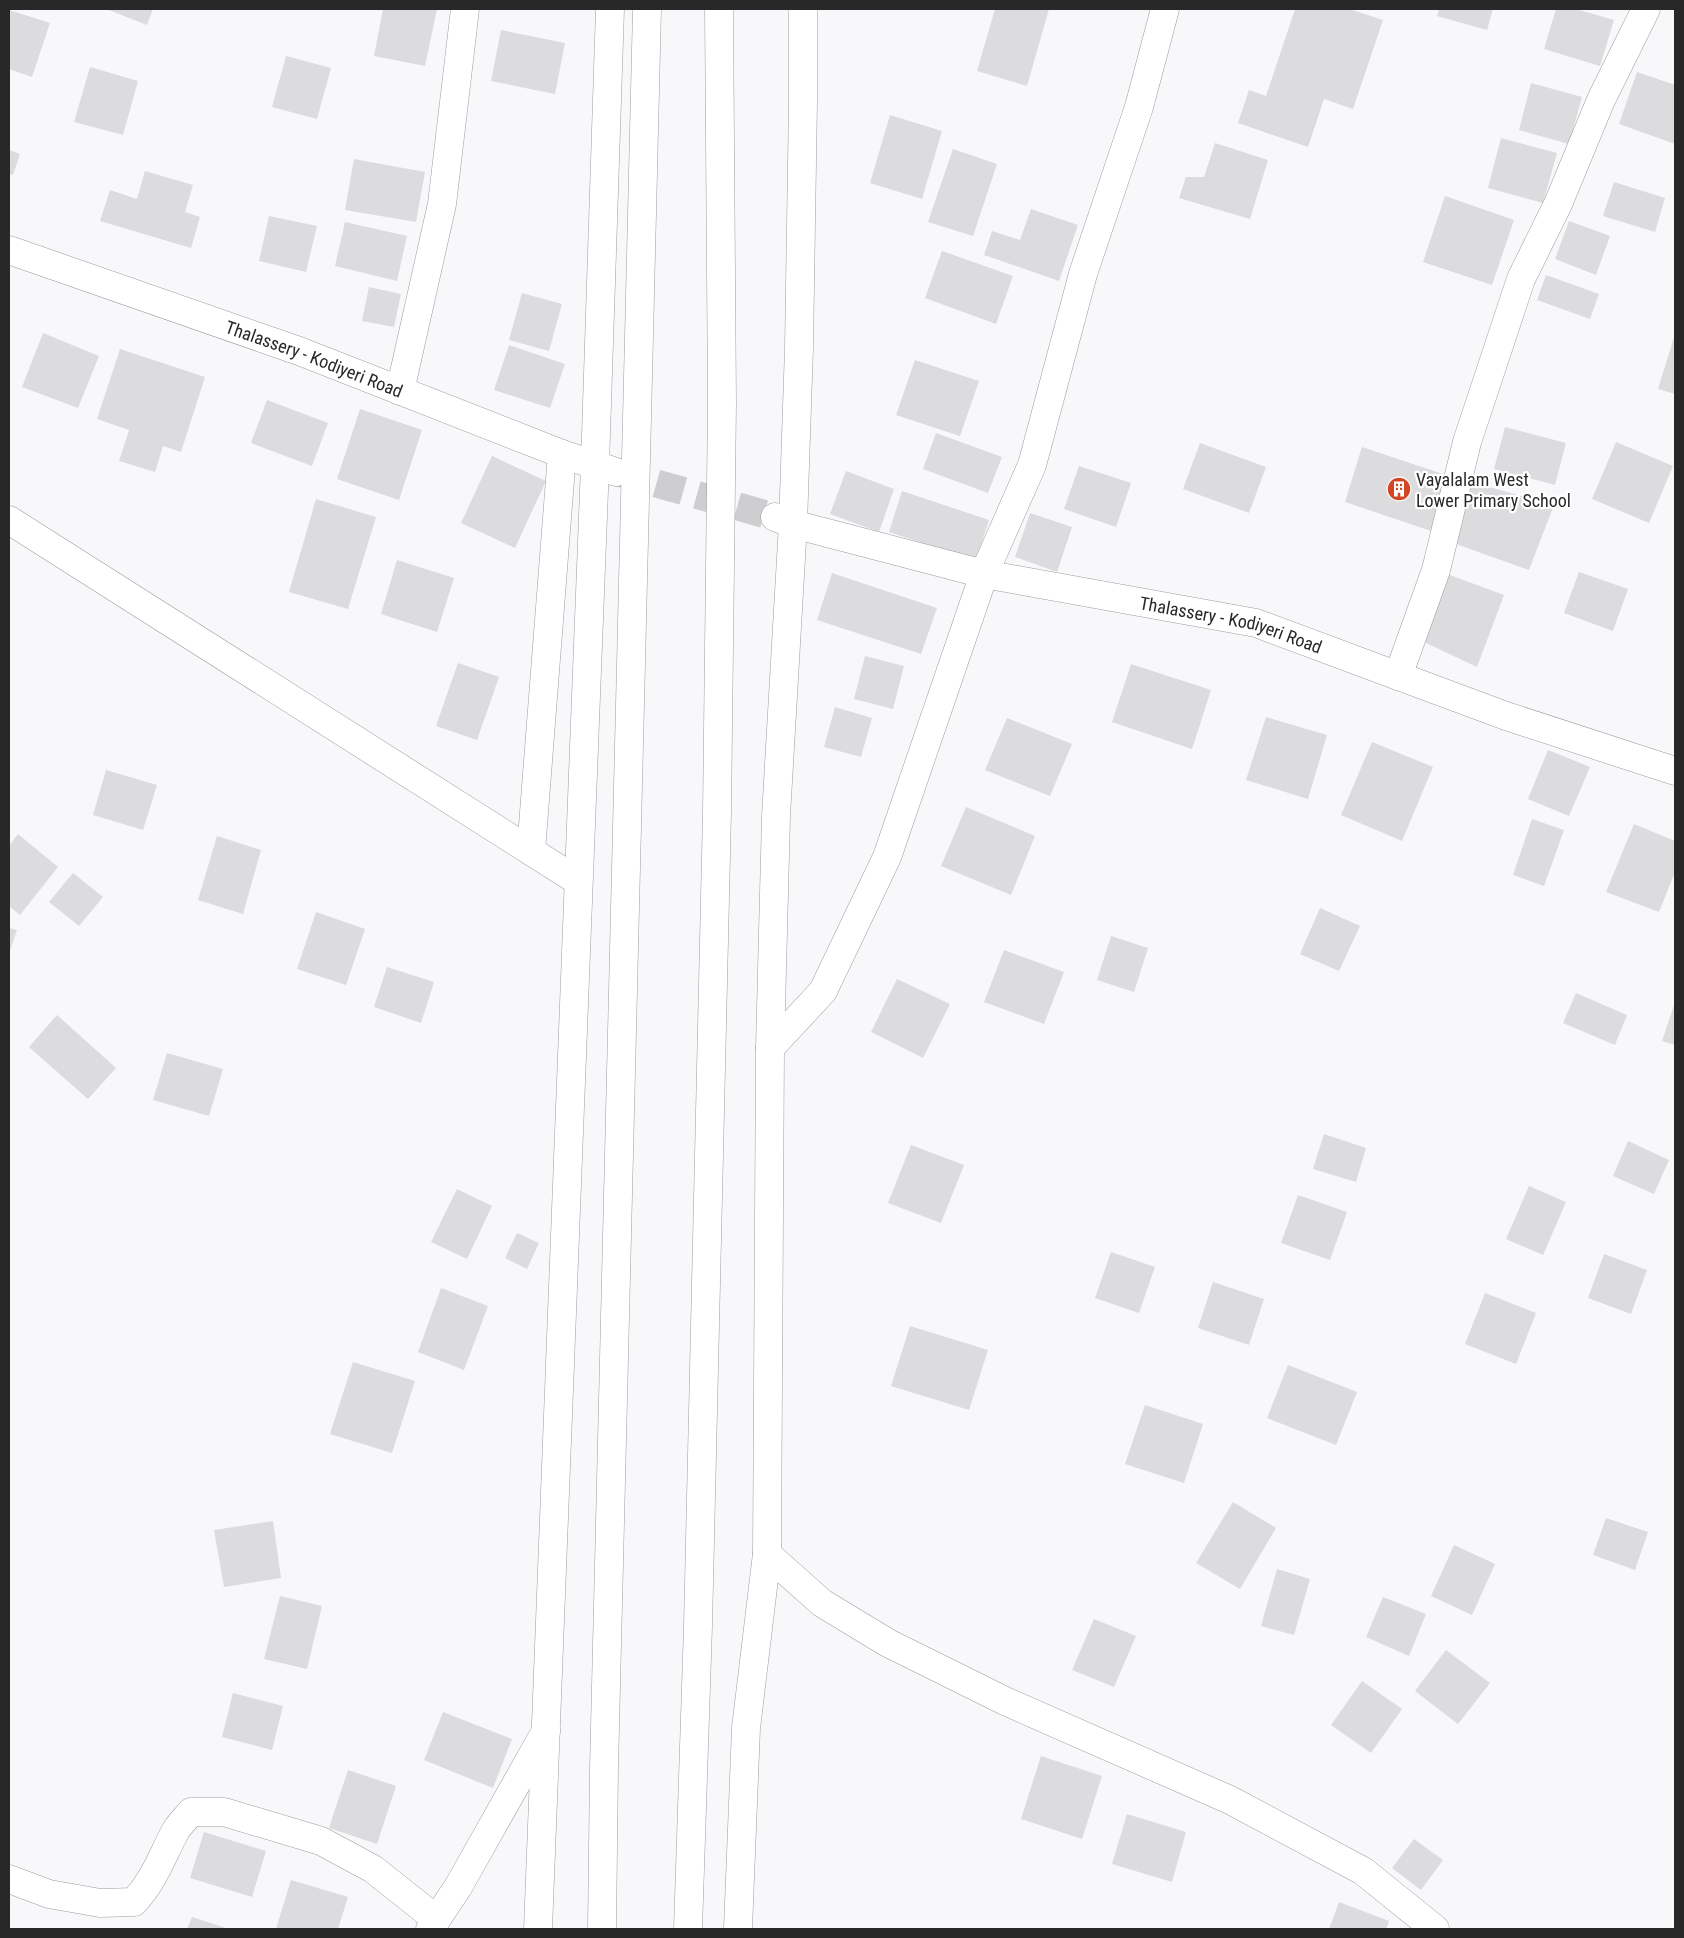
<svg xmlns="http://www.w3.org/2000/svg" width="1684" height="1938" font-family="'Roboto Condensed',sans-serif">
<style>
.building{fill:#dcdcdf}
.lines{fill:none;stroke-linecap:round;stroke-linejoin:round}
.secondary-tunnel{stroke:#ceced1;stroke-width:28;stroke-dasharray:28 14;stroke-linecap:butt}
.minor-casing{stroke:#9d9d9f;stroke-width:29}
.tertiary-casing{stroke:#9d9d9f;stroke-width:29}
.secondary-casing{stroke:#9d9d9f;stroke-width:29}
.trunk-casing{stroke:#9d9d9f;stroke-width:29}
.minor{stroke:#fff;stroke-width:28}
.tertiary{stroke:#fff;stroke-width:28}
.secondary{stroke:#fff;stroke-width:28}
.trunk{stroke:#fff;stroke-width:28}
.labels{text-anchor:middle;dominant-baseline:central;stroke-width:4.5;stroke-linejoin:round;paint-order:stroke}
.street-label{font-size:18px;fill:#282829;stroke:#fff}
.poi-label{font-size:18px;fill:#282829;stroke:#fff;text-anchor:start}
</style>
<rect width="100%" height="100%" fill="#f8f8fb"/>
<g class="building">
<polygon points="106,9 153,9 147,25"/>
<polygon points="383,9 437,9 425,66 374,56"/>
<polygon points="995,9 1049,9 1027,86 977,71"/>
<polygon points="1295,9 1349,9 1383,20 1353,109 1324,99 1308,147 1238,123 1249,90 1266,96"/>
<polygon points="1439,9 1493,9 1487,30 1437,16"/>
<polygon points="1556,9 1576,9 1614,20 1600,66 1544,49"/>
<polygon points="9,10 50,23 32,77 9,69"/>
<polygon points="501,30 565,43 555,94 491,81"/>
<polygon points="286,56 331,68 317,119 272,107"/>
<polygon points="90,67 138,81 123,135 74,122"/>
<polygon points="1637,72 1675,85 1675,144 1619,124"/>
<polygon points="1531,83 1582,97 1569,144 1519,130"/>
<polygon points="890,115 942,131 922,199 870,183"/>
<polygon points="1501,138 1557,153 1543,203 1488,188"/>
<polygon points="1215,143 1268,160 1250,219 1179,198 1186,177 1204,177"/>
<polygon points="953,149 997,164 973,236 928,222"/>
<polygon points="9,150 20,154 13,175 9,174"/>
<polygon points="354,159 425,172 416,222 345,210"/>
<polygon points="145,171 193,185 185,212 200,217 191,248 100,221 110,190 137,199"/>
<polygon points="1614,182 1665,198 1655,232 1603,216"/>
<polygon points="1445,196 1514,220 1492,285 1423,262"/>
<polygon points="1031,209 1078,225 1059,281 984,255 992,231 1020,240"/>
<polygon points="269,216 317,226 306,272 259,261"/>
<polygon points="1569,221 1610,236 1596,275 1555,259"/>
<polygon points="345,222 407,236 397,281 335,266"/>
<polygon points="942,251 1013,276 996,324 925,298"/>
<polygon points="1546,275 1599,294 1590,319 1537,300"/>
<polygon points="369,287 401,294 394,327 362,321"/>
<polygon points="522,293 562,304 549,351 509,340"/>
<polygon points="43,333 99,356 78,408 22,387"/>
<polygon points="1675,334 1675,394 1658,389"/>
<polygon points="509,345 565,364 550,408 494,390"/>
<polygon points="120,349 205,377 181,452 163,446 155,472 119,461 129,430 97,419"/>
<polygon points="915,360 979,381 960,436 896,415"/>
<polygon points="267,400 328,423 312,466 251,443"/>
<polygon points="360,409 422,430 399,500 337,479"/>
<polygon points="1505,427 1566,443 1555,485 1494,469"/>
<polygon points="936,433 1002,457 988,493 923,469"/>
<polygon points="1616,442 1673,466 1649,523 1592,499"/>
<polygon points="1200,443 1266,467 1249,513 1183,489"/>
<polygon points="1362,447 1452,477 1437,533 1345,502"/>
<polygon points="492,456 546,481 515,548 461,523"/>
<polygon points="1079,466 1131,483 1116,527 1064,509"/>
<polygon points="846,471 894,489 879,532 830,514"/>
<polygon points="1471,482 1554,505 1529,570 1453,543"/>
<polygon points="902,491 989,520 976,561 889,532"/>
<polygon points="316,499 376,517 348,609 289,592"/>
<polygon points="1030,513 1072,527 1057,572 1015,557"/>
<polygon points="397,560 454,578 437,632 381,614"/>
<polygon points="1579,572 1628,589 1613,631 1564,613"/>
<polygon points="832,573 937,608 921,654 817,620"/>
<polygon points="1447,574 1504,595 1477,667 1424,642"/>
<polygon points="865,656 904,666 893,709 854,699"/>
<polygon points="458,663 499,677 477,740 436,726"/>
<polygon points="1131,664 1211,690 1192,749 1112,722"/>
<polygon points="835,707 872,718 861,757 824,747"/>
<polygon points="1266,717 1327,735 1308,799 1246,780"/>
<polygon points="1007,718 1072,744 1050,796 985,770"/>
<polygon points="1372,742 1433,767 1402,841 1341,815"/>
<polygon points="1548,750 1590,767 1569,816 1528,799"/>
<polygon points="106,770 157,785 143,830 93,815"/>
<polygon points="966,807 1035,836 1011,895 941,866"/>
<polygon points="1532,819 1564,830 1544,886 1513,875"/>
<polygon points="1634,824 1675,841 1675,872 1659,912 1606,892"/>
<polygon points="18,834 58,867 20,915 9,906 9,846"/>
<polygon points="217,836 261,850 243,914 198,900"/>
<polygon points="73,873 103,897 79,926 49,902"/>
<polygon points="1320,908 1360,926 1339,971 1300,954"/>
<polygon points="316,912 365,929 346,985 297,969"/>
<polygon points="9,928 17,930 9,954"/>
<polygon points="1111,936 1148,948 1134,992 1097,980"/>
<polygon points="1004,950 1064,972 1044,1024 984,1002"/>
<polygon points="387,967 434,982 421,1023 374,1007"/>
<polygon points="897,979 950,1004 923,1058 871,1032"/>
<polygon points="1576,993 1627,1015 1615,1045 1563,1023"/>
<polygon points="1675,1002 1675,1045 1662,1041"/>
<polygon points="57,1015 116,1068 88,1099 29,1047"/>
<polygon points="167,1053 223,1069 209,1116 153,1100"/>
<polygon points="1324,1134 1366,1148 1356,1182 1313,1169"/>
<polygon points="1628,1141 1669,1160 1654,1194 1613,1176"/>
<polygon points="911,1145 964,1165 941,1223 888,1203"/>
<polygon points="1529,1186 1566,1202 1543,1255 1506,1239"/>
<polygon points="457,1189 492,1206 467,1259 431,1242"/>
<polygon points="1298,1195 1347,1212 1330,1260 1281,1243"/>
<polygon points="517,1233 539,1243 527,1269 505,1258"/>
<polygon points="1111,1252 1155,1267 1139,1313 1095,1298"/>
<polygon points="1604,1254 1647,1270 1631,1314 1588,1298"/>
<polygon points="1213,1282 1264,1299 1249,1345 1198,1328"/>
<polygon points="441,1288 488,1306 464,1370 418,1352"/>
<polygon points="1485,1293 1536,1313 1516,1364 1465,1344"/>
<polygon points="910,1326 988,1350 969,1410 891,1386"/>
<polygon points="353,1362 415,1381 392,1453 330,1434"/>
<polygon points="1288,1365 1357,1392 1336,1445 1267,1418"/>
<polygon points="1145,1405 1203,1424 1184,1483 1125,1464"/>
<polygon points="1233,1502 1276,1528 1240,1589 1196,1563"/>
<polygon points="1606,1518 1648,1532 1635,1570 1593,1555"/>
<polygon points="273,1521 281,1578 224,1587 214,1530"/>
<polygon points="1454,1545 1495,1564 1472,1615 1431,1596"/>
<polygon points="1277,1569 1310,1579 1294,1635 1261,1626"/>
<polygon points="280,1596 322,1606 307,1669 264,1659"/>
<polygon points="1383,1597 1426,1614 1409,1656 1366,1637"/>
<polygon points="1094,1619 1136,1636 1114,1687 1072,1670"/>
<polygon points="1446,1650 1490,1683 1458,1724 1415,1691"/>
<polygon points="1362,1681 1402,1709 1371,1753 1331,1725"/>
<polygon points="233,1693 283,1706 272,1750 222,1737"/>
<polygon points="443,1712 512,1739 493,1788 424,1760"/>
<polygon points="1041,1756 1102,1776 1082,1839 1021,1819"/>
<polygon points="348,1770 396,1786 377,1844 329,1828"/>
<polygon points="1127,1814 1186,1832 1172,1882 1112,1864"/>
<polygon points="204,1832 266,1851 252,1897 190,1878"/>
<polygon points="1414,1839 1443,1860 1421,1890 1392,1868"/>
<polygon points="291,1880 348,1897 338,1929 276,1929"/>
<polygon points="1339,1902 1389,1921 1386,1929 1329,1929"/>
<polygon points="192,1917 229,1929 187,1929"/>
</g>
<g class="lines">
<polyline class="secondary-tunnel" points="616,472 775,517"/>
<g class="minor-casing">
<g id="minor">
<polyline points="400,391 442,204 465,9"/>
<polyline points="9,520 578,881"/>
<polyline points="1398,676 1436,570 1467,442 1521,279 1558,204 1601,100 1646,9"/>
<polyline points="531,851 562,454"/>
<polyline points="770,1048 823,991 887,857 984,574 1032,465 1083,274 1139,107 1165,9"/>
<polyline points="767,1554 822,1603 888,1643 1005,1701 1230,1800 1363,1871 1435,1929"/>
<path d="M9 1879 49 1894 100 1903 134 1902C155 1879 162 1856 176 1830 180 1824 186 1818 191 1812H224L321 1841 373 1869 436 1919"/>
<polyline points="430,1929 458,1887 546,1731"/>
</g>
</g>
<g class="tertiary-casing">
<g id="tertiary">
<polyline points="538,1929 595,465 610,9"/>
<polyline points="738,1929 746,1728 767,1554 770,1048 776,816 793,524 799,348 803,101 803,9"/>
</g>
</g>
<g class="secondary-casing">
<g id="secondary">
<path id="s1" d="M9 250 299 351 562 454 616 472"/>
<path id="s2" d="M775 517 793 524 984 574 1256 623 1506 716 1675 771"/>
</g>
</g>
<g class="trunk-casing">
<g id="trunk">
<polyline points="602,1929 604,1768 647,9"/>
<polyline points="688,1929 698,1626 717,812 722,403 719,9"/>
</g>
</g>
<use href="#minor" class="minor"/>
<use href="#tertiary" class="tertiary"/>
<use href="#secondary" class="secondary"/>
<use href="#trunk" class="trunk"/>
</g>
<defs>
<g id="building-disc" transform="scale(1.25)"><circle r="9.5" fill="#d14724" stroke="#fff"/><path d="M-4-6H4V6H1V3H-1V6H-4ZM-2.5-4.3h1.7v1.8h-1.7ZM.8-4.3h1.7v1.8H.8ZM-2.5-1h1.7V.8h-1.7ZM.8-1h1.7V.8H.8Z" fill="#fff"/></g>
</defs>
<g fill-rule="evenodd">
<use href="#building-disc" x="1399" y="489"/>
</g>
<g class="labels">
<g class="street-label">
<text stroke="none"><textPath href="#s1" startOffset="324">Thalassery - Kodiyeri Road</textPath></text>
<text stroke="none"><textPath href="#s2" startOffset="469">Thalassery - Kodiyeri Road</textPath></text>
</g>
<g class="poi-label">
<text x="1416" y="479">Vayalalam West<tspan x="1416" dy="21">Lower Primary School</tspan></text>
</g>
</g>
<rect width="1684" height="1938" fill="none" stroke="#282829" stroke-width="20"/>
</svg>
